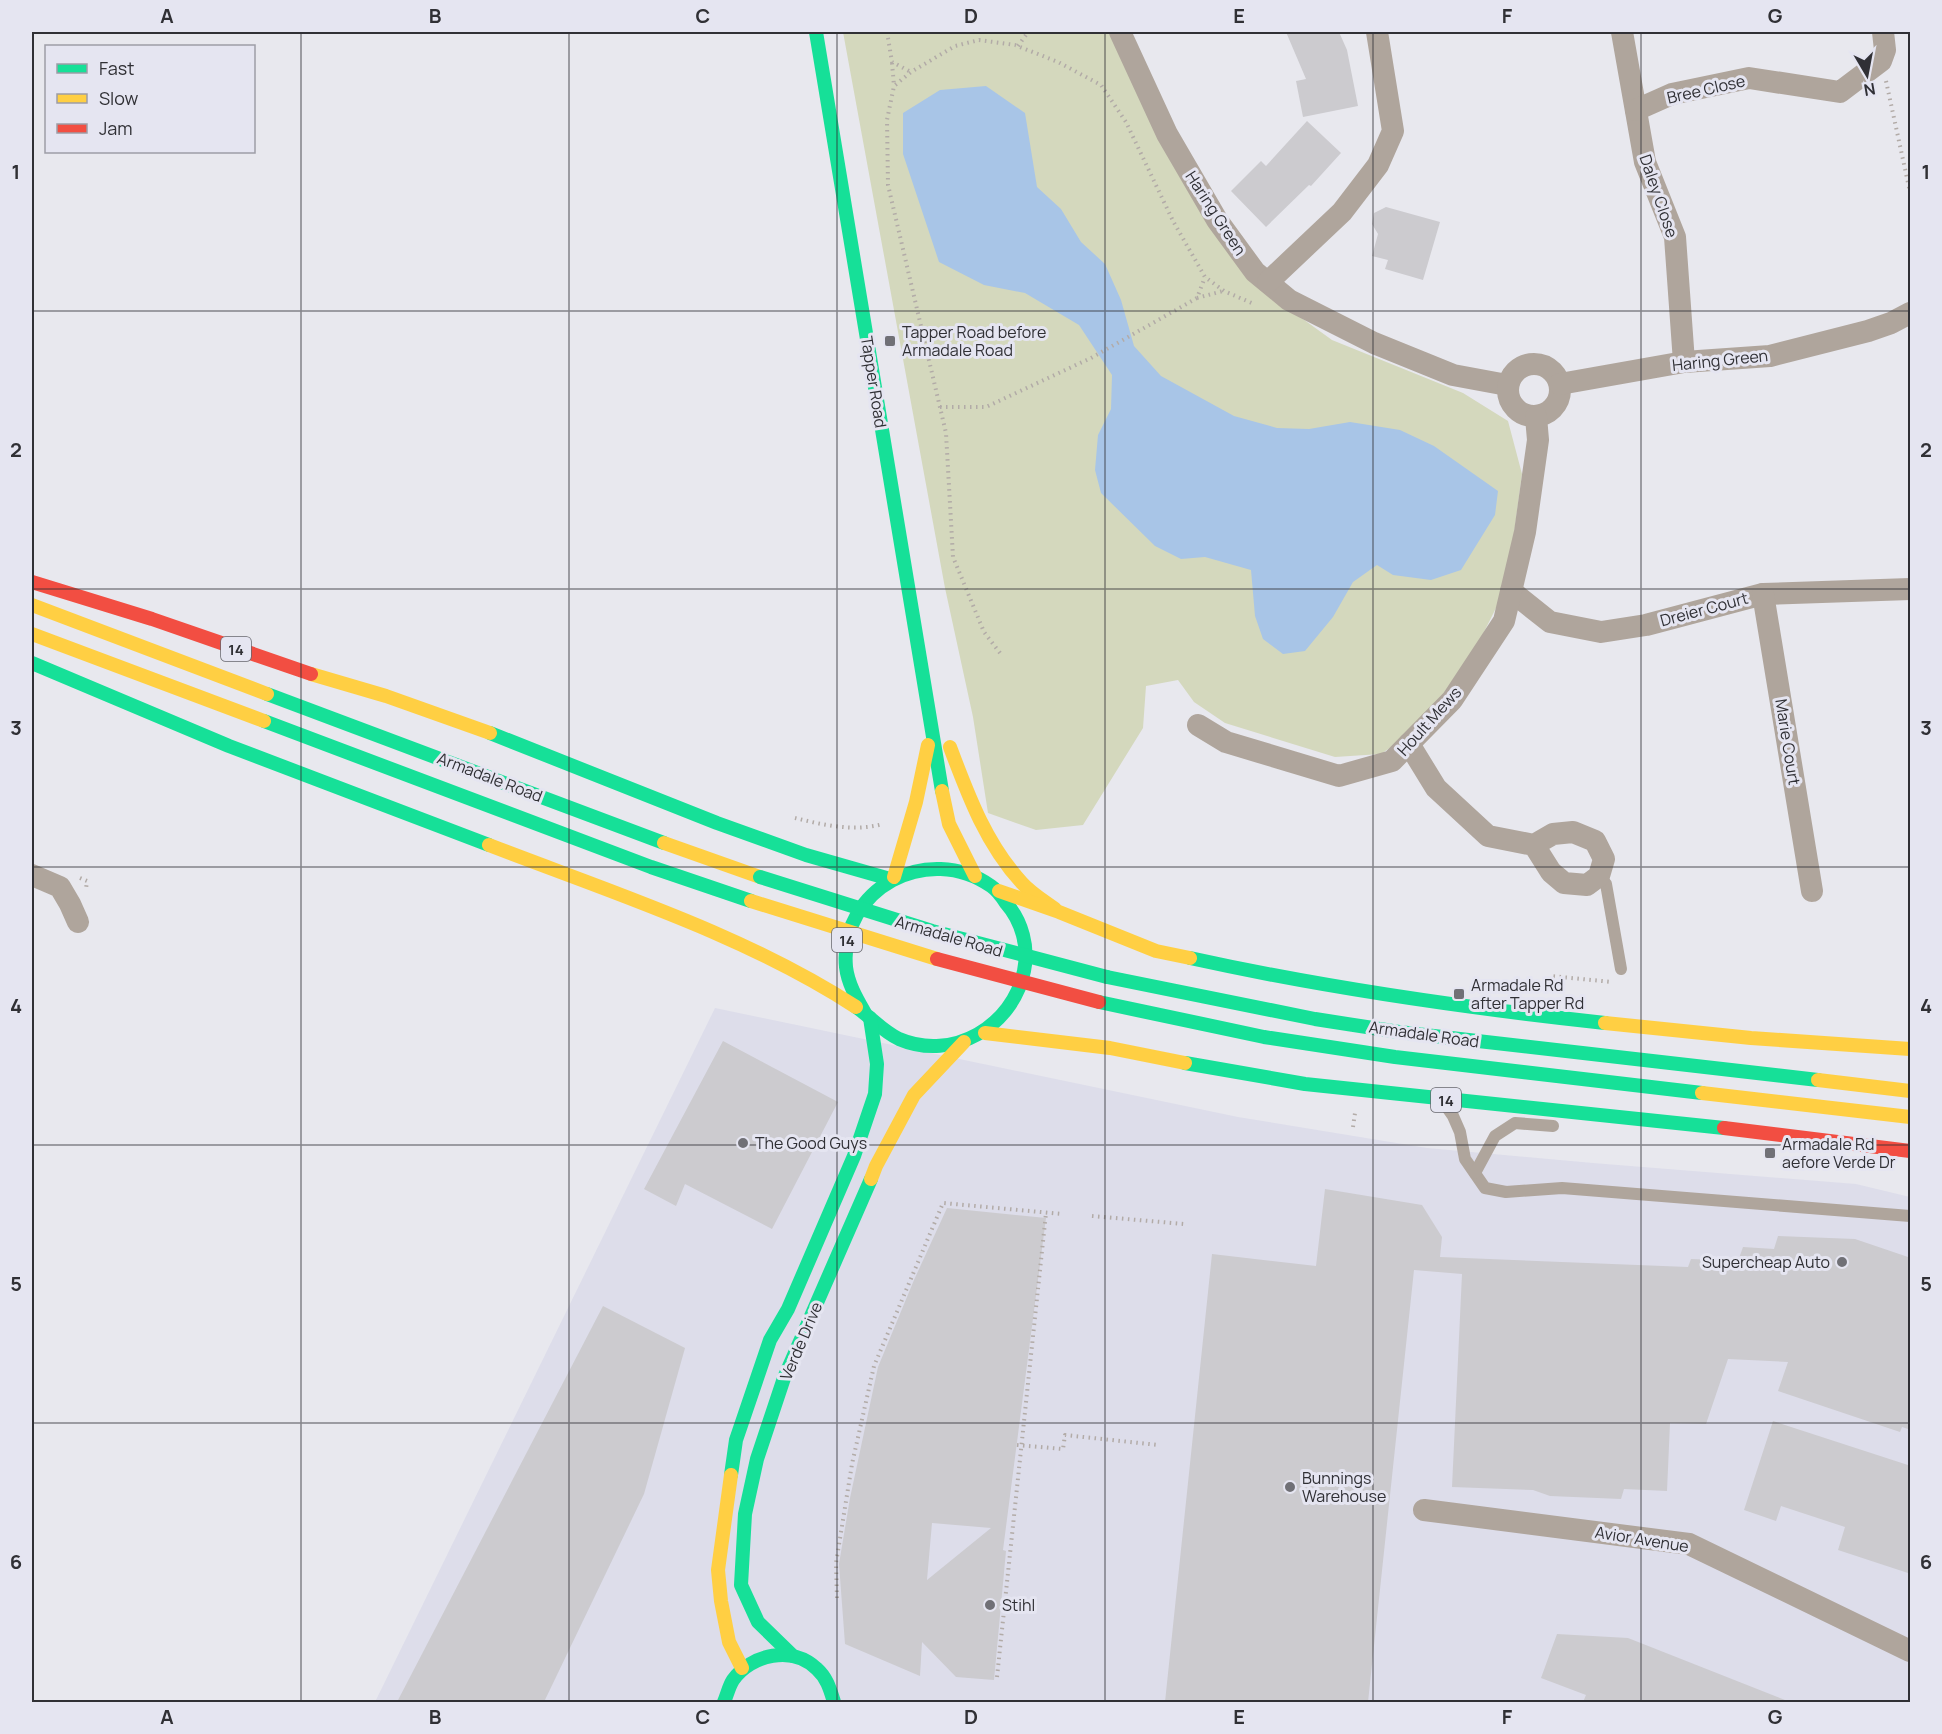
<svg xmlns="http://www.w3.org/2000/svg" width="1942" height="1734" font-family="Manrope,sans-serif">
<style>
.built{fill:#ddddea}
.green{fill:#d4d8bd}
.water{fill:#a8c5e7}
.building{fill:#cccbcf;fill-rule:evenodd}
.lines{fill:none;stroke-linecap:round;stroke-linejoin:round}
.path{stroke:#b2aba7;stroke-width:4;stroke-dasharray:1.5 4.5;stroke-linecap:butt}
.lane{stroke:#afa59c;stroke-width:12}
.street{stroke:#afa59c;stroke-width:22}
.fast{stroke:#16e098;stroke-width:14}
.slow{stroke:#ffcf43;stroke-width:14}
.jam{stroke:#f24e42;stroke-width:14}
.fast-bridge{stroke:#16e098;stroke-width:14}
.slow-bridge{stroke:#ffcf43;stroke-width:14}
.jam-bridge{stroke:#f24e42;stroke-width:14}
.grid{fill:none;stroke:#303035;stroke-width:1.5;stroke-opacity:0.55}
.poi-dot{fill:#707076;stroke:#e5e5f1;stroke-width:2}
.labels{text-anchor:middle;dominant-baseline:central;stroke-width:6;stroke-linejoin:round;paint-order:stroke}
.shield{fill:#e5e5f1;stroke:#66666d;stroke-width:1.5}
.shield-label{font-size:15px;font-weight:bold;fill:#303035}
.street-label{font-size:16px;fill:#303035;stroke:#e5e5f1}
.poi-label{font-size:16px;fill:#303035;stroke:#e5e5f1;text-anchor:start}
.neatline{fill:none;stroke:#303035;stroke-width:2}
.grid-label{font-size:20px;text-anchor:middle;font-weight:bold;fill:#303035}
</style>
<rect width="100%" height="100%" fill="#e8e8ee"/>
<polygon class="built" points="715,1008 1238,1117 1427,1148 1593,1163 1856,1184 1910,1197 1910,1702 375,1702"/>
<polygon class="green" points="843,32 1111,32 1249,280 1332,340 1463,393 1508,421 1522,474 1507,586 1471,658 1418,728 1381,754 1335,757 1225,723 1194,702 1178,680 1146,686 1143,728 1083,825 1036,830 988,813 973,717 945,588"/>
<polygon class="water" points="986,86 1025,113 1037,187 1061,209 1081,242 1105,264 1121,300 1134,346 1161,376 1234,416 1277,428 1309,429 1350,422 1400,430 1434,446 1498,491 1495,515 1461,570 1431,580 1393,575 1377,565 1353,582 1333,617 1305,651 1283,654 1263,639 1255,616 1251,570 1205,557 1181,559 1155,546 1101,493 1095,470 1098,435 1111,409 1112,375 1079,325 1025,293 984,285 939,262 903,154 903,113 940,90"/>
<g class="building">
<polygon points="1286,32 1339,32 1347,50 1358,106 1303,117 1296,81 1306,79"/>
<polygon points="1307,121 1341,153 1311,186 1309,185 1266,227 1231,191 1261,161 1266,166"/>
<polygon points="1386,207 1440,222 1423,280 1385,269 1388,260 1372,256 1378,234 1372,224 1374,213"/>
<polygon points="723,1041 838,1102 772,1229 685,1184 676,1206 644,1189"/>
<polygon points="1325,1189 1422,1205 1442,1237 1440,1257 1688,1267 1691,1259 1738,1261 1743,1247 1774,1249 1778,1236 1855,1239 1911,1258 1911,1430 1902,1427 1900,1432 1778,1391 1788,1362 1728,1359 1706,1424 1670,1423 1667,1491 1624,1489 1621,1499 1550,1496 1533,1490 1452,1487 1462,1274 1414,1270 1368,1702 1165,1702 1212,1254 1316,1266"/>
<path d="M947 1208 1046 1218 1003 1550 1006 1551 994 1680 956 1677 922 1642 920 1676 845 1644 839 1564 850 1498 878 1367 914 1280ZM932 1523 991 1528 927 1580Z"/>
<polygon points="603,1306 685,1348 644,1494 544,1702 397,1702"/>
<polygon points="1773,1421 1911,1466 1911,1574 1838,1550 1845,1527 1781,1506 1776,1521 1744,1510"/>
<polygon points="1557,1634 1628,1638 1790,1702 1583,1702 1586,1695 1541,1678"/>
</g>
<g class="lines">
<g class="path">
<polyline points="887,32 892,62 911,72"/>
<polyline points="1018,46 1028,32"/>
<polyline points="892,63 894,86"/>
<polyline points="1886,81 1910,192"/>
<polyline points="1197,298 1223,291"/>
<polyline points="940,407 986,407 1091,358 1197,298 1205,277"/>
<polyline points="1000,653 984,632 953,557 946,433 888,185 887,120 894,86 911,72 955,46 979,40 1015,45 1058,62 1101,85 1126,122 1173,221 1205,277 1224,291 1254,304"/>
<path d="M795 818C823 825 854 832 883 824"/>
<polyline points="80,878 87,881 86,889"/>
<polyline points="1547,991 1551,976 1612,982"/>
<polyline points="1353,1127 1355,1113"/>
<polyline points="1092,1216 1184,1224"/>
<polyline points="1017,1445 1063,1449 1065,1435 1158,1445"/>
<polyline points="837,1598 836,1563 852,1464 874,1366 943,1203 1062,1214"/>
<polyline points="997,1677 1046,1213"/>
</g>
<g class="lane">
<polyline points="1599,876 1606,884 1621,969"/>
<polyline points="1444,1103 1453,1116 1460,1132 1465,1159 1485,1188 1506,1192 1562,1188 1910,1216"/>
<polyline points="1475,1173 1495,1136 1515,1123 1553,1126"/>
</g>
<g class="street">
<polyline points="1120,32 1167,134 1217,220 1255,272 1289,300 1374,343 1453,375 1507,385"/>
<polyline points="1622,32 1645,162 1675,237 1684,362"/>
<polyline points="1636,110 1672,94 1749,78 1840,92 1881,61 1885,50 1883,32"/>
<polyline points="1268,282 1342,212 1378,165 1393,131 1377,32"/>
<circle cx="1534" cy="390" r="26"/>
<polyline points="1560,384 1684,362 1770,356 1868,331 1891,323 1910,313"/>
<polyline points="1511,591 1550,622 1601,632 1646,625 1763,594 1910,589"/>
<polyline points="1763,594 1812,891"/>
<polyline points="1198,725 1226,742 1339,776 1392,761 1452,700 1504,621 1525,532 1538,440 1536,417"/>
<polyline points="1409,744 1436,788 1488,836 1534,845 1553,834 1573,832 1595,841 1604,859 1599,876 1587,885 1564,883 1551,872 1534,845"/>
<polyline points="32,875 60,887 70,904 78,922"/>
<polyline points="1424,1510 1689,1544 1910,1651"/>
</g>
<g class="fast">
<polyline points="816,32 942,791"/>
<polyline points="32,663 229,746 489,845"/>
<polyline points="267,694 664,843"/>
<polyline points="264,721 651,867 751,901"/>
<polyline points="490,733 717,823 806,855 890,879"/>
<path d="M1190 958C1326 988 1466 1008 1605 1023"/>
<polyline points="1107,977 1315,1019 1399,1032 1818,1080"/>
<polyline points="1099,1002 1264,1037 1395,1057 1702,1093"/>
<path d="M856 1007C871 1017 882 1031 899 1039 953 1062 1013 1026 1024 971 1029 947 1022 921 1006 903 1002 897 997 890 991 886 928 842 839 888 846 967 848 984 857 999 865 1013"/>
<polyline points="1185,1063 1305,1084 1724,1128"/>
<polyline points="731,1475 736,1440 770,1340 788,1309 854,1156 875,1094 877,1064 870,1018"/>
<polyline points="793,1656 758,1622 741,1585 745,1514 757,1459 784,1378 871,1179"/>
<path d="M724 1702C727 1695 729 1686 733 1680 751 1654 793 1645 817 1669 827 1678 830 1689 834 1702"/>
</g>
<g class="slow">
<polyline points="32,605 267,694"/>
<polyline points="32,634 264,721"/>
<polyline points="311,674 386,696 490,733"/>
<path d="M950 747C968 795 986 844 1022 883 1031 893 1044 901 1055 909"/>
<polyline points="942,791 949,824 975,876"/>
<polyline points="664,843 760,877"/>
<path d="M489 845C613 893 743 934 856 1007"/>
<polyline points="894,877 916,802 928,745"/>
<polyline points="999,891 1059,912 1156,951 1190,958"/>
<polyline points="1605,1023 1751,1038 1910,1049"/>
<polyline points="985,1033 1110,1048 1185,1063"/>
<polyline points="1818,1080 1910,1091"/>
<polyline points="1702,1093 1910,1117"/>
<polyline points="871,1179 876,1166 914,1095 964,1042"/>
<polyline points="731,1475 718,1570 721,1601 729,1642 742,1668"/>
</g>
<g class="jam">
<polyline points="32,582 152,619 311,674"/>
<polyline points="1724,1128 1910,1151"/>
</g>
<polyline class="fast-bridge" points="760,877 932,931 1107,977"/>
<polyline class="slow-bridge" points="751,901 937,959"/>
<polyline class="jam-bridge" points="937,959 1099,1002"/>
</g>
<path class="grid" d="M301 32V1702M569 32V1702M837 32V1702M1105 32V1702M1373 32V1702M1641 32V1702M32 311H1910M32 589H1910M32 867H1910M32 1145H1910M32 1423H1910"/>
<g class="poi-dot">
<rect x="884" y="335" width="12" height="12" rx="3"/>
<rect x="1453" y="988" width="12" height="12" rx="3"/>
<circle cx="743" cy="1143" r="6"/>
<rect x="1764" y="1147" width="12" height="12" rx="3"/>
<circle cx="1842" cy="1262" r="6"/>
<circle cx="1290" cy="1487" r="6"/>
<circle cx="990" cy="1605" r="6"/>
</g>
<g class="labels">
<g class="shield">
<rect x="221" y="637" width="30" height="24" rx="4.5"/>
<rect x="832" y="928" width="30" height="24" rx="4.5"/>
<rect x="1431" y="1088" width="30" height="24" rx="4.5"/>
</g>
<g class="shield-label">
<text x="236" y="649">14</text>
<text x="847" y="940">14</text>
<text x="1446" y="1100">14</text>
</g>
<g class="street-label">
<text transform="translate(1706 89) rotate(-13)">Bree Close</text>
<text transform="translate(1659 196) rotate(71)">Daley Close</text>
<text transform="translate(1216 213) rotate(57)">Haring Green</text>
<text transform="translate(1720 360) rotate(-6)">Haring Green</text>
<text transform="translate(874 382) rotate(81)">Tapper Road</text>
<text transform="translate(1704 609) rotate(-15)">Dreier Court</text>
<text transform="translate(1429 721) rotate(-48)">Hoult Mews</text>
<text transform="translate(1788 742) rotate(81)">Marie Court</text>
<text transform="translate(490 777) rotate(21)">Armadale Road</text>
<text transform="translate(949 936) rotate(16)">Armadale Road</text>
<text transform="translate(1424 1034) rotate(8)">Armadale Road</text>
<text transform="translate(801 1341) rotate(-67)">Verde Drive</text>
<text transform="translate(1642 1539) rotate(9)">Avior Avenue</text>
</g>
<g class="poi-label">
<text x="902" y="332">Tapper Road before<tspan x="902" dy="18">Armadale Road</tspan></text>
<text x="1471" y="985">Armadale Rd<tspan x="1471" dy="18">after Tapper Rd</tspan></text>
<text x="755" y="1143">The Good Guys</text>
<text x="1782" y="1144">Armadale Rd<tspan x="1782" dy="18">aefore Verde Dr</tspan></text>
<text x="1830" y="1262" text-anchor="end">Supercheap Auto</text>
<text x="1302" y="1478">Bunnings<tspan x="1302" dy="18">Warehouse</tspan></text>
<text x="1002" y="1605">Stihl</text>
</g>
</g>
<rect width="1942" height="1734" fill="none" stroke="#e5e5f1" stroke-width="66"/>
<rect x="45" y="45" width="210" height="108" fill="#e5e5f1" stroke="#9d9da6" stroke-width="1.5"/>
<rect x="57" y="64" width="30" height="9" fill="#16e098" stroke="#9d9da6" stroke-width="1.5"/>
<text x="99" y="75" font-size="18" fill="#303035">Fast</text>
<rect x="57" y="94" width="30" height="9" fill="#ffcf43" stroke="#9d9da6" stroke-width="1.5"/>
<text x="99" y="105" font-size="18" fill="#303035">Slow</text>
<rect x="57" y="124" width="30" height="9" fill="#f24e42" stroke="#9d9da6" stroke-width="1.5"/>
<text x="99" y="135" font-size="18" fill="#303035">Jam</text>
<g transform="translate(1867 75) rotate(170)" stroke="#e5e5f1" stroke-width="4.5" paint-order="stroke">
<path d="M0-4.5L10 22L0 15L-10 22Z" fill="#303035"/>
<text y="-9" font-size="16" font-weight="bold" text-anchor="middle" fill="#303035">N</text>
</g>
<rect x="33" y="33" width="1876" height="1668" class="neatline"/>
<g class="grid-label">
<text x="167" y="23">A</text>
<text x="435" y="23">B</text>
<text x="703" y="23">C</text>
<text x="971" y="23">D</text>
<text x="1239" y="23">E</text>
<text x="1507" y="23">F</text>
<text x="1775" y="23">G</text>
<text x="16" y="179">1</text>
<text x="1926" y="179">1</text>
<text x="16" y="457">2</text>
<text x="1926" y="457">2</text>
<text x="16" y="735">3</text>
<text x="1926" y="735">3</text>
<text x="16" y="1013">4</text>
<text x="1926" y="1013">4</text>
<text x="16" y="1291">5</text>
<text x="1926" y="1291">5</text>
<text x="16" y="1569">6</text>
<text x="1926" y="1569">6</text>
<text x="167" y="1724">A</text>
<text x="435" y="1724">B</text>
<text x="703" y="1724">C</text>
<text x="971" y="1724">D</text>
<text x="1239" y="1724">E</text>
<text x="1507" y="1724">F</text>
<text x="1775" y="1724">G</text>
</g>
</svg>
